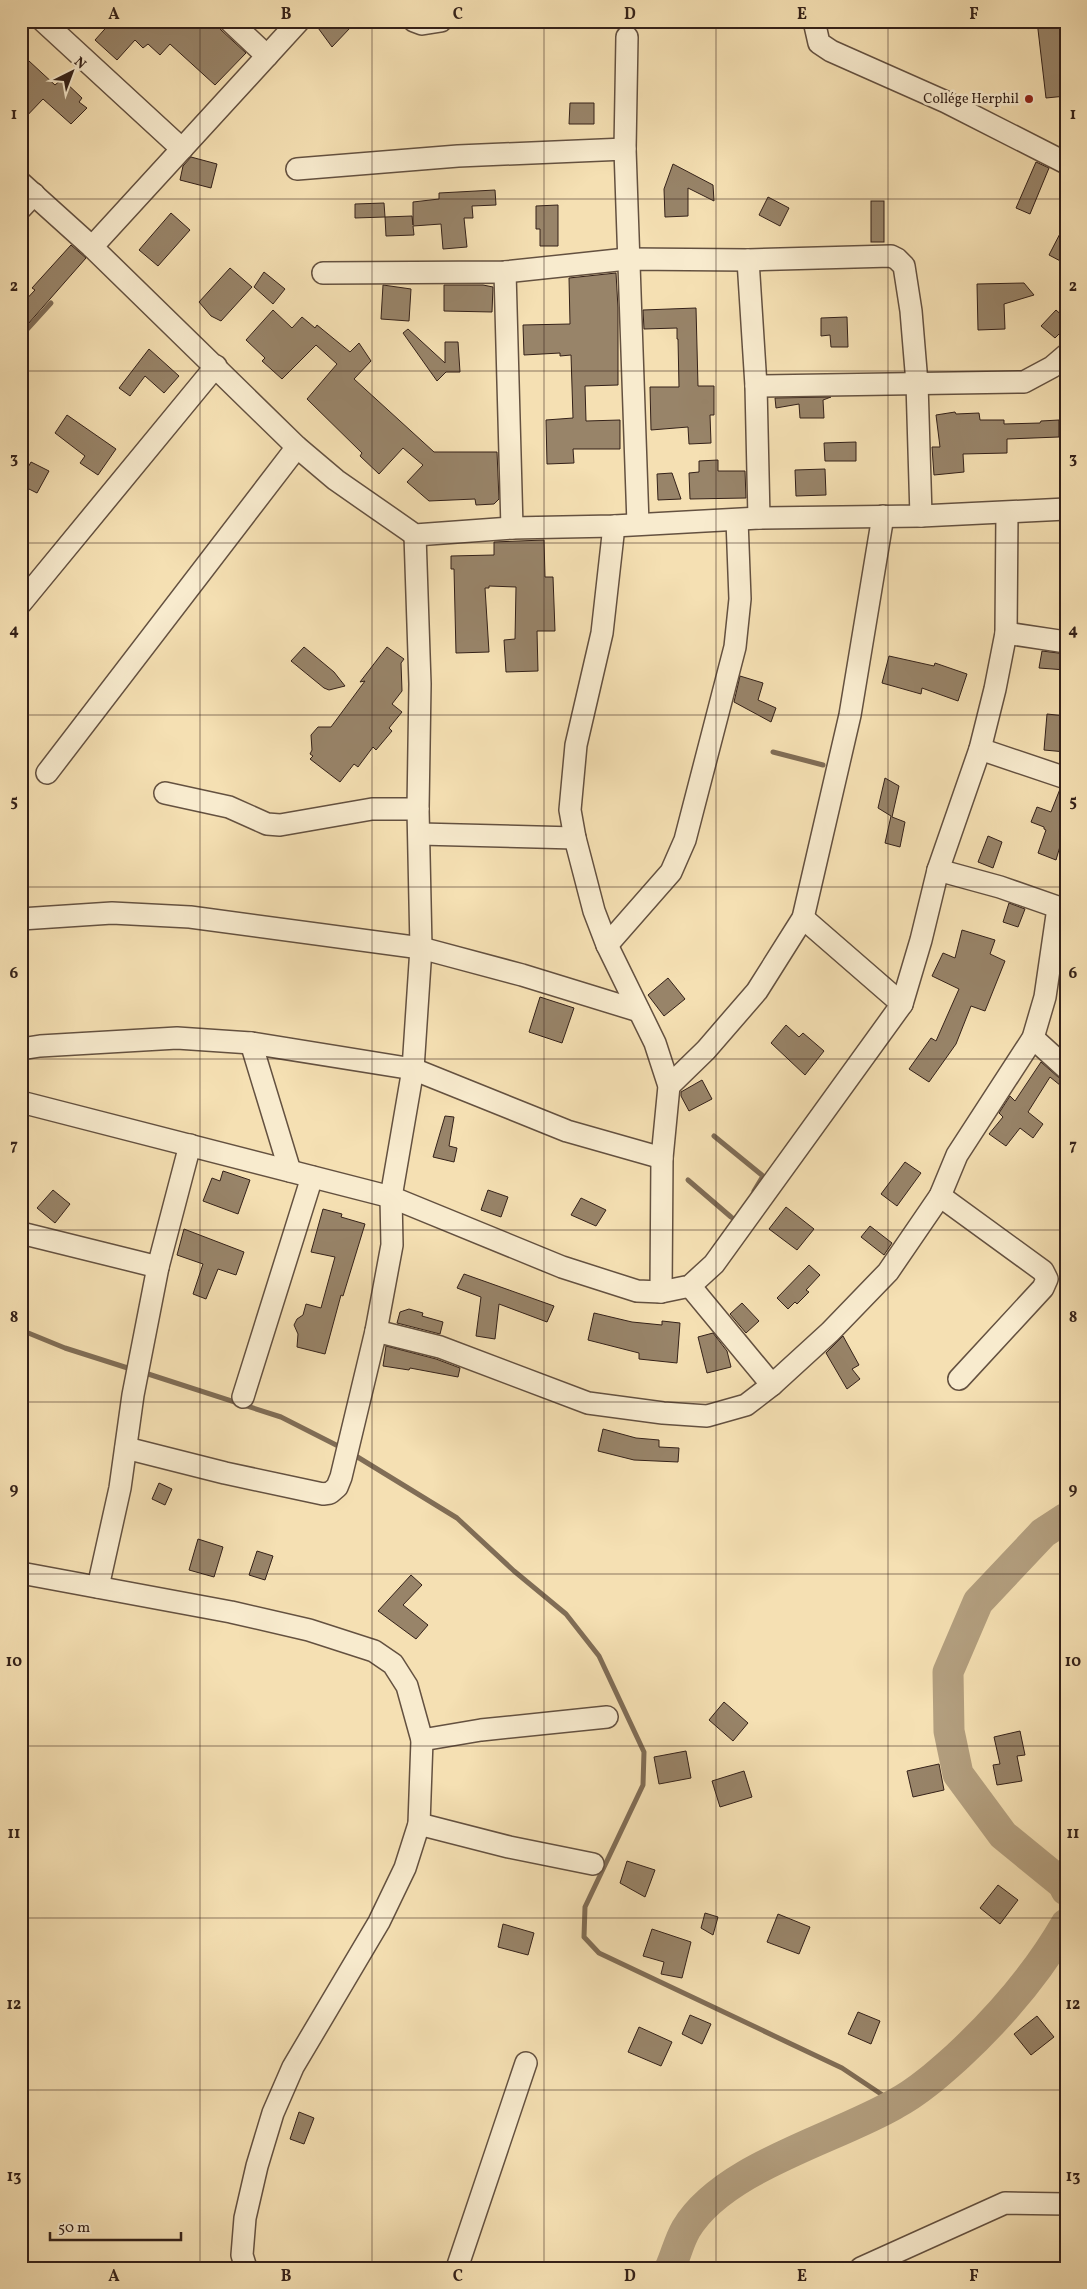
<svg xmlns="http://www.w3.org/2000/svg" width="1087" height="2289" font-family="Vollkorn,serif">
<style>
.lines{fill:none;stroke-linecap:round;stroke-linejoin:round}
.stream{stroke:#806d56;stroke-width:5}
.river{stroke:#b39f7f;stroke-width:31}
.building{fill:#988469;stroke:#342119}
.minor-casing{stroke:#645140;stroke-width:24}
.minor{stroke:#f8ebce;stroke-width:21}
.grid{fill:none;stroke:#342119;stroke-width:1;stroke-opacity:0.55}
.poi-dot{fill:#8f2418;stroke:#f8ebce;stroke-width:2}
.labels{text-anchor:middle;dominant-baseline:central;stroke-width:5;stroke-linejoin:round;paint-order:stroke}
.poi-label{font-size:14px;fill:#342119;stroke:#f8ebce;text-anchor:end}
.neatline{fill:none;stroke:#342119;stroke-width:2}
.grid-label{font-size:16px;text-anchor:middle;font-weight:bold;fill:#342119}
</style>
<rect width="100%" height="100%" fill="#f5e0b3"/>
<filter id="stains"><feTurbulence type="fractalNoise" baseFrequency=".004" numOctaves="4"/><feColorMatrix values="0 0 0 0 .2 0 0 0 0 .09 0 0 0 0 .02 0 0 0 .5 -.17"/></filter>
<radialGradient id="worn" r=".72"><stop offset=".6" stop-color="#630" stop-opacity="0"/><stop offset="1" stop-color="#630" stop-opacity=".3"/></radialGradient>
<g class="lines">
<g class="stream">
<polyline points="21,336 51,303"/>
<polyline points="773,752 823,765"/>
<polyline points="714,1136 763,1176 754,1191"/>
<polyline points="688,1180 731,1217 734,1219 737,1217"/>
<polyline points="21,1330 65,1348 134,1370"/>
<polyline points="142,1372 281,1417 344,1449"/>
<polyline points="351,1453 457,1518 514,1571 566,1614 599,1656 644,1752 643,1785 585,1907 584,1937 599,1953 842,2068 896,2104"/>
<polyline points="1063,1884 1066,1883"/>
</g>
<g class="river">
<polyline points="1066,1518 1043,1533 978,1602 948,1672 949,1731 958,1774 1003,1835 1063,1884 1066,1890"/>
<path d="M670 2268C676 2255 679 2241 686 2229 723 2167 835 2139 895 2104 918 2092 939 2073 958 2056 1001 2016 1037 1974 1066 1924"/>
</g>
</g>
<g class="building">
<polygon points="112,21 215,21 221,30 246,53 215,85 170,44 160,55 148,44 143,48 135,40 117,60 95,40"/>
<polygon points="313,21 345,21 350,28 332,47"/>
<polygon points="1037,21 1061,21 1066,59 1066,96 1046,98"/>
<polygon points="29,61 55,85 62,79 82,98 79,102 87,108 71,124 43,99 21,122 21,69"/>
<polygon points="570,103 594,103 594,124 569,124"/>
<polygon points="191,157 217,164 211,188 180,180 183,166"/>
<polygon points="1036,162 1049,168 1030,214 1016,208"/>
<polygon points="673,164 713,185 714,201 688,188 688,216 665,217 664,189"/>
<polygon points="495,190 496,205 472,206 473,218 464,218 467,247 443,249 441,224 413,226 414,235 386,236 385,217 412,216 413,225 413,202 439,199 439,193"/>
<polygon points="768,197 789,208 780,226 759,215"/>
<rect x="871" y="201" width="13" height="41"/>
<polygon points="384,203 385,217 355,218 355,204"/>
<polygon points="558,205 558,246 540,246 540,229 536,229 536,206"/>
<polygon points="171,213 190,230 158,266 139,250"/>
<polygon points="1066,222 1066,264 1049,255"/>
<polygon points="71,245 86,258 21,332 21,305 35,290 32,288"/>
<polygon points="230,268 252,287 221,321 211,316 199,302"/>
<polygon points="264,272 285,289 273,304 254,287"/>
<polygon points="616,273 618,308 618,385 585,386 586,421 620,420 620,449 573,449 574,463 547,464 546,420 573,418 571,355 560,356 560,353 524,355 523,325 570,324 569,278"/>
<polygon points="1024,283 1034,295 1004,304 1005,329 978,330 977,284"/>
<polygon points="383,285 411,289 409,321 381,319"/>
<polygon points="444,285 483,285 493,287 492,312 444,311"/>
<polygon points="696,308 698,386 714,386 714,415 710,415 711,443 689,444 688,427 651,430 650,387 679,387 678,339 677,339 677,328 644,329 643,310"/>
<polygon points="273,310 292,328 302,317 315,328 317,325 350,352 359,343 371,361 354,379 434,452 497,452 499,499 494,504 476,505 475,499 429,501 407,482 423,465 403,448 379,474 360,456 362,453 307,399 337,364 316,345 282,379 262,361 265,358 246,340"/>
<polygon points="1056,310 1066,319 1066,327 1055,338 1041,326"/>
<polygon points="847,317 848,347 831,347 830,335 821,336 821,318"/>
<polygon points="408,329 445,363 445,342 458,342 460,372 446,372 437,381 403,333"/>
<polygon points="149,349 179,376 164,393 145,376 130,396 119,388"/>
<polygon points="831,397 823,400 824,418 800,418 799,404 776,408 775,398"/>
<polygon points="955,412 956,414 979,413 980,420 1004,420 1004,424 1040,423 1041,421 1059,420 1059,437 1007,439 1007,453 963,454 964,472 934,475 932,447 940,447 936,415"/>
<polygon points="67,415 116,449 98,475 80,463 85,456 55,433"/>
<polygon points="856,442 856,461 825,461 824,443"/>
<polygon points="718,460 718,471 745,471 746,498 690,499 689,473 699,472 699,461"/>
<polygon points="31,462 49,471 37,493 21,485 21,480"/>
<polygon points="825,469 826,495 796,496 795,470"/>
<polygon points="672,473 681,499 658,500 657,474"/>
<polygon points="544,540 545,577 553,577 555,631 537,631 538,671 506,672 504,640 515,639 516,587 489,586 489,588 485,588 489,652 456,653 454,569 451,569 451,556 494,555 494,542"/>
<polygon points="304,647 334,672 345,686 329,690 324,688 291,661"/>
<polygon points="387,647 404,659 401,663 402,691 392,704 402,712 389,728 392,731 376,750 373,747 358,767 354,764 340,782 310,759 313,756 310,754 312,750 311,735 318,727 331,727 365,681 360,682"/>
<polygon points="1042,651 1066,654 1066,670 1039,668"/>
<polygon points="889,656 934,666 935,663 967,674 958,701 922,688 921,694 882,683"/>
<polygon points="740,676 763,683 758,700 776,708 771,722 734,702"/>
<polygon points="1047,714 1066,716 1066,752 1044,750"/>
<polygon points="885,778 899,786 892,817 905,822 900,847 885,843 891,816 878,808"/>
<polygon points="1060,789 1066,790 1066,826 1056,860 1038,853 1046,830 1044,829 1044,827 1031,822 1037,807 1051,812"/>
<polygon points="988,836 1002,842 993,868 978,862"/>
<polygon points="1009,903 1025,909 1018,927 1003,922"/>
<polygon points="962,930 995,940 990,954 1005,961 985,1011 971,1006 956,1044 929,1082 909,1069 931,1038 936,1041 959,989 932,976 943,953 955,958"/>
<polygon points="668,978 685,999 664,1016 648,995"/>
<polygon points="540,997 574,1008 562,1043 529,1032"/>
<polygon points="786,1025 799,1037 803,1033 824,1051 805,1075 771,1043"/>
<polygon points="1041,1062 1058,1077 1066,1080 1066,1090 1050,1077 1028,1112 1043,1124 1033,1138 1020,1128 1006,1146 989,1134 1003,1117 999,1113 1010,1096 1015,1101"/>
<polygon points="702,1080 712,1099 689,1111 681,1096 681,1092"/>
<polygon points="445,1116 454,1117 449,1146 457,1148 454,1162 433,1157"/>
<polygon points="905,1162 921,1173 897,1206 881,1194"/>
<polygon points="223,1171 250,1180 238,1214 203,1201 212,1178 220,1181"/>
<polygon points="53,1190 70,1204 55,1223 37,1208"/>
<polygon points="488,1190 508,1197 501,1217 481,1210"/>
<polygon points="581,1198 606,1210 596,1226 571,1215"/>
<polygon points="786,1207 814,1229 797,1250 769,1229"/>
<polygon points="323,1209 342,1214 341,1217 365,1224 343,1296 341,1295 325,1354 297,1347 298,1334 294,1325 297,1319 303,1315 306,1304 321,1308 335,1257 311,1252"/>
<polygon points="870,1226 892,1243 884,1255 861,1237"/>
<polygon points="184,1229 244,1252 236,1275 218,1269 206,1299 193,1294 203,1264 177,1255"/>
<polygon points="809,1265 820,1275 806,1290 809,1292 797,1304 795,1302 788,1309 777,1298"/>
<polygon points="464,1274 554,1306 547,1322 499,1304 495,1339 476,1336 481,1297 457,1288"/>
<polygon points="742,1303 759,1321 746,1333 730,1314"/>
<polygon points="409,1309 423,1313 422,1316 443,1322 440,1334 397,1323 400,1312"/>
<polygon points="594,1313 632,1322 662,1325 662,1321 680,1323 677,1363 639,1359 639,1353 588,1340"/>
<polygon points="713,1333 727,1351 731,1367 707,1373 698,1337"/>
<polygon points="843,1336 859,1365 852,1369 860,1379 847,1389 826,1353"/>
<polygon points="386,1346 436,1359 460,1368 458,1377 410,1368 409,1370 383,1366"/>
<polygon points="603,1429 636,1438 659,1440 659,1447 679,1448 678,1462 634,1460 598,1451"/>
<polygon points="159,1483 172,1489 165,1505 152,1499"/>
<polygon points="198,1539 223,1547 214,1577 189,1570"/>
<polygon points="257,1551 273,1556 265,1580 249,1575"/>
<polygon points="411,1575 422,1585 403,1605 428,1625 416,1639 378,1611"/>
<polygon points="724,1702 748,1723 733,1741 709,1720"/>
<polygon points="1020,1731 1025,1755 1017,1756 1022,1781 997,1785 993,1765 1000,1764 994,1737"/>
<polygon points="686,1751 691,1778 659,1784 654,1757"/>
<polygon points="939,1764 944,1790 913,1797 907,1771"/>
<polygon points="744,1771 752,1797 720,1807 712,1781"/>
<polygon points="627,1861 655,1870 645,1897 620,1883"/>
<polygon points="998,1885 1018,1900 1000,1924 980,1908"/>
<polygon points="705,1913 718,1917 713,1935 701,1928"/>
<polygon points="778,1914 810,1927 799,1954 767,1942"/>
<polygon points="503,1924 534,1933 528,1955 498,1947"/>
<polygon points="652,1929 691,1942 682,1978 661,1974 664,1962 643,1956"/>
<polygon points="858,2012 880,2021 871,2044 848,2034"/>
<polygon points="690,2015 711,2024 702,2044 682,2034"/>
<polygon points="1037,2016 1054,2037 1031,2055 1014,2034"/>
<polygon points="639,2027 672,2042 661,2066 628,2052"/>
<polygon points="299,2112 314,2118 304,2144 290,2139"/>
</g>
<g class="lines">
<g class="minor-casing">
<g id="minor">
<polyline points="43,21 182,149"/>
<polyline points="230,21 267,56"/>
<polyline points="414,21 422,24 441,21"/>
<polyline points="814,21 819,43 831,51 946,102 1066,163"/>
<polyline points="627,37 625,149 638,524"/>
<polyline points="297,169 458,156 625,149"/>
<polyline points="21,183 92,247 297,447 336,480 415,535 512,528 614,526 759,518 921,516 1066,509"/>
<polyline points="21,208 34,194"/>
<polyline points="92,247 299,21"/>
<polyline points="748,260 756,386 759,518"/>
<polyline points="505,272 512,528"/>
<polyline points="323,273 505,272 627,259 748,260 891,256 897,259 904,266 911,311 917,383 921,516"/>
<polyline points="756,386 1024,382 1052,367 1066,355"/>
<polyline points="614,526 602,633 576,745 570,810 575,838 594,911 607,945 655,1043 669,1086 662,1158 661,1292"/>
<polyline points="21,603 216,366"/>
<polyline points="1006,633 1066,642"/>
<polyline points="980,749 1066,778"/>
<polyline points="47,773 297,447"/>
<polyline points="165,793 229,807 267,824 280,825 372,809 418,809"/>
<polyline points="420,834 575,838"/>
<polyline points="938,870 1000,887 1066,910"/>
<polyline points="803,918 902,1004"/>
<polyline points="21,919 112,913 190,917 421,948 522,975 639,1011"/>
<polyline points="607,945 671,872 685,840 735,647 740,599 737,520"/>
<polyline points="1033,1038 1066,1068"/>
<polyline points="251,1043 290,1171"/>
<polyline points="21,1049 40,1046 177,1038 251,1043 413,1069 567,1131 662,1158"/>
<polyline points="669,1086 706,1050 757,991 803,918 850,715 883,516"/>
<polyline points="21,1102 391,1197 562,1267 637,1291 661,1292 690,1286 714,1264 902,1004 921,940 938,870 980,749 995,689 1006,633 1007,513"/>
<polyline points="940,1196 1043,1271 1047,1279 1043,1288 959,1379"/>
<polyline points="21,1233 158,1267"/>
<polyline points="690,1286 772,1385"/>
<polyline points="376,1331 440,1347 588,1403 663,1413 707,1416 746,1405 772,1385 830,1332 888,1272 940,1196 957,1155 1033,1038 1045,997 1058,908"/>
<polyline points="243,1397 312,1177"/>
<polyline points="126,1448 225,1473 323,1494 330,1493 337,1487 341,1477 376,1331 392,1245 391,1197 413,1069 421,948 418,809 420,684 415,535"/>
<polyline points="21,1573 231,1612 309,1630 374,1651 393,1664 407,1686 422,1740 419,1824 405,1868 379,1922 293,2067 273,2113 257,2166 245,2218 242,2255 246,2268"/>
<polyline points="98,1587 120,1488 133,1395 158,1267 190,1145"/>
<polyline points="422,1740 481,1730 607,1717"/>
<polyline points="419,1824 509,1847 593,1864"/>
<polyline points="457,2268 526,2063"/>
<polyline points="861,2268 1005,2203 1066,2204"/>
</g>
</g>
<use href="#minor" class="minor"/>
</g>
<path class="grid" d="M200 21V2268M372 21V2268M544 21V2268M716 21V2268M888 21V2268M21 199H1066M21 371H1066M21 543H1066M21 715H1066M21 887H1066M21 1059H1066M21 1230H1066M21 1402H1066M21 1574H1066M21 1746H1066M21 1918H1066M21 2090H1066"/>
<circle class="poi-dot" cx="1029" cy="99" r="5"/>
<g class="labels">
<g class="poi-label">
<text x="1019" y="99">Collége Herphil</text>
</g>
</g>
<rect width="1087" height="2289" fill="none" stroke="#f5e0b3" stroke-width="55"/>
<g transform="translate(72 72) rotate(42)" stroke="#f8ebce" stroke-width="4" paint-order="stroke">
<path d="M0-4L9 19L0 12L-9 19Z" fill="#342119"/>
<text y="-8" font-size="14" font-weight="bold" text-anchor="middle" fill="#342119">N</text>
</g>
<path d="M50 2232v8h131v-8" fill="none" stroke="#342119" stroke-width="2.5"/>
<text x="58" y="2232" font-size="15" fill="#342119" stroke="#f8ebce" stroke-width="4" paint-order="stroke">50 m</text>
<rect x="28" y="28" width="1032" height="2234" class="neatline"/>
<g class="grid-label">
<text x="114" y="19">A</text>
<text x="286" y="19">B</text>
<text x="458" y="19">C</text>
<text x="630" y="19">D</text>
<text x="802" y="19">E</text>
<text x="974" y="19">F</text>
<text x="14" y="119">1</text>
<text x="1073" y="119">1</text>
<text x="14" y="291">2</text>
<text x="1073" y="291">2</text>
<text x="14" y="463">3</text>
<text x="1073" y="463">3</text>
<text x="14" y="635">4</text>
<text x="1073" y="635">4</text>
<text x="14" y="806">5</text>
<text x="1073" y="806">5</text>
<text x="14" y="978">6</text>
<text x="1073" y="978">6</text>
<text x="14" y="1150">7</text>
<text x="1073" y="1150">7</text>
<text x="14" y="1322">8</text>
<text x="1073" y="1322">8</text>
<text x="14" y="1494">9</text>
<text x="1073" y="1494">9</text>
<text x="14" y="1666">10</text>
<text x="1073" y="1666">10</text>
<text x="14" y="1838">11</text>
<text x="1073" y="1838">11</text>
<text x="14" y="2009">12</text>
<text x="1073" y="2009">12</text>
<text x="14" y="2181">13</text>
<text x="1073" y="2181">13</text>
<text x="114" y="2281">A</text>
<text x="286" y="2281">B</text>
<text x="458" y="2281">C</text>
<text x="630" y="2281">D</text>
<text x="802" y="2281">E</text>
<text x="974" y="2281">F</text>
</g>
<rect width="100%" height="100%" filter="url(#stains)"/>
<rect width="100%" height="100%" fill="url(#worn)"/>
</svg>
